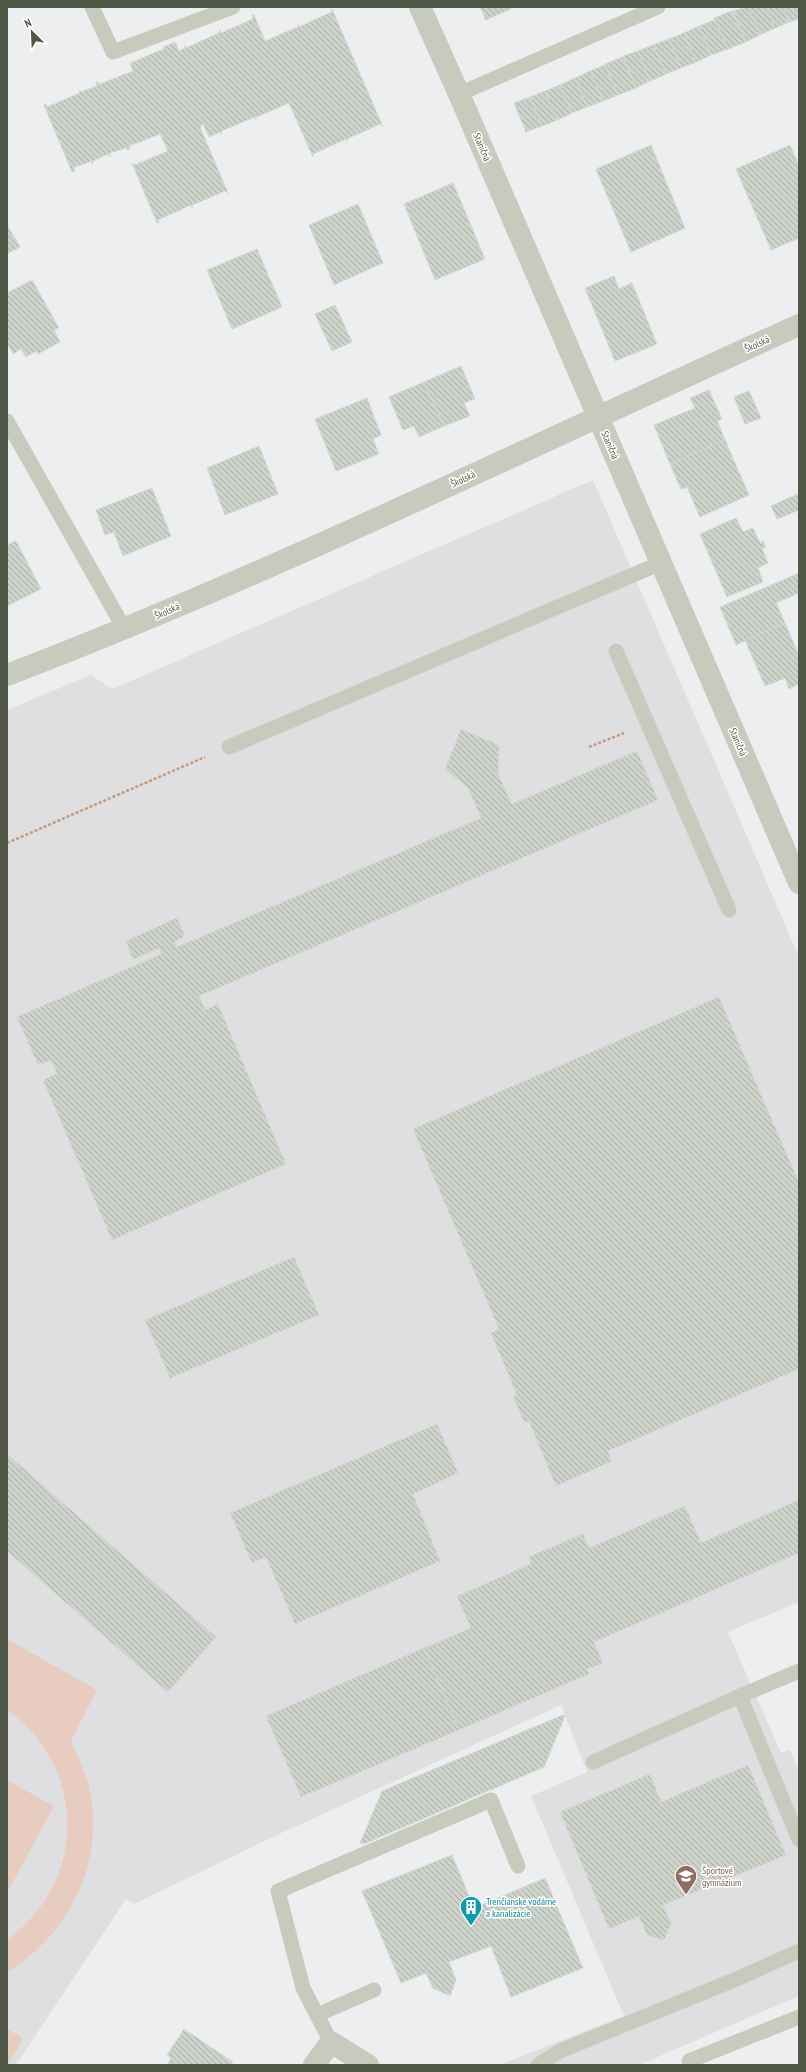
<svg xmlns="http://www.w3.org/2000/svg" width="806" height="2072" font-family="'PT Sans Narrow',sans-serif">
<style>
.education{fill:#dfdfe1}
.park{fill:#e9ccc0}
.building{fill:url(#building-back-hatch);stroke:#d4d8d2}
.lines{fill:none;stroke-linecap:round;stroke-linejoin:round}
.path{stroke:#c39a7d;stroke-width:2.5;stroke-dasharray:3 2;stroke-linecap:butt}
.lane{stroke:#c6cbbd;stroke-width:15}
.street{stroke:#c6cbbd;stroke-width:22}
.labels{text-anchor:middle;dominant-baseline:central;stroke-width:3;stroke-linejoin:round;paint-order:stroke}
.street-label{font-size:10px;fill:#525848;stroke:#fff}
.education-label{font-size:10px;fill:#785e54;stroke:#fff;text-anchor:start}
.culture-label{font-size:10px;fill:#0d838f;stroke:#fff;text-anchor:start}
</style>
<defs>
<pattern id="building-back-hatch" width="6" height="6" patternUnits="userSpaceOnUse"><rect width="6" height="6" fill="#cdd2cb"/><path d="M-1 5l2 2M0 0l6 6M5-1l2 2" fill="none" stroke="#a9ada7"/></pattern>
</defs>
<rect width="100%" height="100%" fill="#edeef0"/>
<polygon class="education" points="593,480 799,957 799,1602 728,1632 781,1753 790,1750 799,1771 799,1996 639,2065 499,2065 624,2016 531,1796 587,1772 561,1705 277,1835 134,1904 126,1899 16,2065 7,2065 7,710 91,675 112,689"/>
<g class="park">
<path d="M7 1639 97 1690 71 1741C78 1758 87 1774 90 1792 104 1864 69 1935 7 1972V1940C87 1883 88 1767 7 1710Z"/>
<polygon points="7,1780 54,1806 7,1893"/>
<polygon points="7,2029 23,2038 8,2065 7,2065"/>
</g>
<g class="building">
<polygon points="480,7 515,7 486,20"/>
<polygon points="748,7 760,35 746,42 733,11"/>
<polygon points="748,7 766,7 775,28 760,35"/>
<polygon points="766,7 783,7 789,22 775,28"/>
<polygon points="783,7 799,7 799,19 789,22"/>
<polygon points="332,9 383,127 380,124 347,139 347,142 346,139 313,154 313,157 289,103 256,117 256,120 255,117 221,131 221,135 220,132 209,137 203,124 200,127 228,193 225,191 192,205 192,208 191,205 158,220 159,223 157,223 132,163 135,165 168,151 160,134 129,146 130,149 127,150 126,148 110,153 110,157 108,154 93,161 92,164 91,161 73,168 75,171 72,172 44,105 46,104 47,107 80,93 79,90 81,92 97,86 96,82 99,82 100,84 133,71 130,63 164,49 163,47 175,42 179,51 185,48 185,45 186,48 219,33 220,30 221,33 253,19 252,15 254,15 265,41 298,27 298,23 299,27 332,12"/>
<polygon points="732,11 746,42 728,49 714,18"/>
<polygon points="714,18 728,49 711,55 699,26 714,20"/>
<polygon points="699,26 711,55 696,62 684,33"/>
<polygon points="684,33 696,62 681,68 669,39"/>
<polygon points="669,39 681,68 666,74 653,45"/>
<polygon points="653,45 666,74 650,81 638,51"/>
<polygon points="638,51 650,81 636,88 623,56"/>
<polygon points="623,57 636,88 618,95 605,64"/>
<polygon points="605,65 618,95 603,101 590,71"/>
<polygon points="590,71 603,101 587,107 575,78"/>
<polygon points="575,78 587,107 572,113 560,85"/>
<polygon points="560,85 572,113 557,120 545,91"/>
<polygon points="545,91 557,120 542,126 530,97"/>
<polygon points="530,97 542,126 526,132 514,103"/>
<polygon points="651,145 685,228 631,252 596,169"/>
<polygon points="790,145 799,166 799,238 771,250 736,169"/>
<polygon points="453,183 485,259 435,280 404,204"/>
<polygon points="358,204 383,263 334,285 309,225"/>
<polygon points="7,225 20,247 7,254"/>
<polygon points="257,249 282,307 232,329 207,270"/>
<polygon points="614,276 619,289 632,283 657,344 615,361 585,288"/>
<polygon points="32,280 59,328 54,330 60,342 38,354 36,351 26,357 21,349 13,354 7,343 7,293"/>
<polygon points="335,305 352,342 332,351 315,314"/>
<polygon points="461,366 475,399 464,403 470,416 444,426 424,382"/>
<polygon points="424,382 444,426 419,437 414,426 403,430 389,397"/>
<polygon points="709,390 722,419 717,421 725,440 670,464 654,425 695,408 690,398"/>
<polygon points="749,391 761,418 745,424 734,397"/>
<polygon points="367,398 381,435 373,439 379,454 336,471 315,419"/>
<polygon points="725,440 749,495 700,517 687,487 681,489 670,464"/>
<polygon points="259,446 278,494 225,515 207,468"/>
<polygon points="152,488 171,536 123,556 114,532 105,535 96,510"/>
<polygon points="798,494 799,510 777,519 771,506"/>
<polygon points="736,518 743,532 753,528 760,543 763,541 766,547 762,548 768,563 758,568 763,582 727,597 700,534"/>
<polygon points="16,541 41,589 7,606 7,545"/>
<polygon points="799,573 799,593 776,603 785,623 736,645 720,607"/>
<polygon points="785,623 799,656 799,684 789,689 785,678 765,686 745,640"/>
<polygon points="461,729 499,745 498,774 512,804 637,751 658,800 199,996 205,1010 218,1004 286,1164 112,1240 43,1080 57,1074 51,1060 38,1065 17,1017 161,954 159,948 133,960 126,941 177,918 185,936 174,942 177,947 481,818 468,788 445,769"/>
<polygon points="719,997 799,1183 799,1369 608,1451 612,1461 556,1486 529,1421 525,1423 513,1397 517,1395 491,1333 499,1329 413,1129"/>
<polygon points="294,1257 319,1315 170,1378 145,1320"/>
<polygon points="437,1424 458,1473 413,1494 440,1561 295,1624 266,1557 252,1563 230,1513"/>
<polygon points="7,1454 216,1637 168,1692 7,1551"/>
<polygon points="799,1500 799,1553 594,1642 603,1663 587,1669 589,1674 459,1730 424,1648 471,1628 457,1596 531,1564 529,1557 583,1534 589,1548 685,1506 701,1543"/>
<polygon points="424,1648 459,1730 301,1797 266,1716"/>
<polygon points="563,1715 565,1716 544,1767 364,1844 360,1843 382,1791"/>
<polygon points="748,1765 786,1855 663,1905 671,1924 664,1940 647,1935 639,1916 609,1929 560,1812 650,1774 661,1802"/>
<polygon points="452,1855 474,1908 545,1878 583,1968 511,1997 491,1946 449,1962 456,1980 450,1996 433,1988 426,1973 401,1983 362,1891"/>
<polygon points="184,2029 233,2062 230,2065 167,2065 171,2058 167,2055"/>
</g>
<g class="lines">
<g class="path">
<polyline points="589,747 624,733"/>
<polyline points="7,843 205,757"/>
</g>
<g class="lane">
<polyline points="92,7 113,52 233,7"/>
<polyline points="459,94 658,7"/>
<polyline points="7,421 125,630"/>
<polyline points="616,651 729,910"/>
<polyline points="229,747 661,563"/>
<polyline points="740,1696 799,1671"/>
<polyline points="593,1762 740,1696 799,1840"/>
<polyline points="317,2015 374,1990"/>
<polyline points="331,2042 303,1988 278,1891 491,1800 518,1866"/>
<polyline points="538,2065 560,2051 739,1978 799,1951"/>
<polyline points="693,2065 689,2061 799,2017"/>
</g>
<g class="street">
<polyline points="420,7 459,94 799,883"/>
<path d="M7 675C277 572 536 443 799 325"/>
<polyline points="314,2065 331,2042 368,2065"/>
</g>
</g>
<defs>
<g id="school-pin" transform="scale(1.15)"><path d="M0 17L-7.5 6A9.5 9.5 0 1 1 7.5 6Z" fill="#8d6e63" stroke="#fff"/><path d="M0-5L7-2L0 1L-7-2ZM-4 1L0 2.5L4 1V4Q0 6-4 4Z" fill="#fff"/></g>
<g id="building-pin" transform="scale(1.15)"><path d="M0 17L-7.5 6A9.5 9.5 0 1 1 7.5 6Z" fill="#0f9aa8" stroke="#fff"/><path d="M-4-6H4V6H1V3H-1V6H-4ZM-2.5-4.3h1.7v1.8h-1.7ZM.8-4.3h1.7v1.8H.8ZM-2.5-1h1.7V.8h-1.7ZM.8-1h1.7V.8H.8Z" fill="#fff"/></g>
</defs>
<g fill-rule="evenodd">
<use href="#school-pin" x="686" y="1876"/>
<use href="#building-pin" x="471" y="1907"/>
</g>
<g class="labels">
<g class="street-label">
<text transform="translate(482 147) rotate(67)">Staničná</text>
<text transform="translate(757 344) rotate(-24)">Školská</text>
<text transform="translate(610 445) rotate(67)">Staničná</text>
<text transform="translate(463 479) rotate(-25)">Školská</text>
<text transform="translate(167 611) rotate(-24)">Školská</text>
<text transform="translate(738 742) rotate(67)">Staničná</text>
</g>
<g class="education-label">
<text x="702" y="1870">Športové<tspan x="702" dy="12">gymnázium</tspan></text>
</g>
<g class="culture-label">
<text x="486" y="1901">Trenčianske vodárne<tspan x="486" dy="12">a kanalizácie</tspan></text>
</g>
</g>
<rect width="806" height="2072" fill="none" stroke="#525848" stroke-width="16"/>
<g transform="translate(32 32) rotate(336)" stroke="#ffffff" stroke-width="3" paint-order="stroke">
<path d="M0-3L7 15L0 10L-7 15Z" fill="#525848"/>
<text y="-6" font-size="11" font-weight="bold" text-anchor="middle" fill="#525848">N</text>
</g>
</svg>
